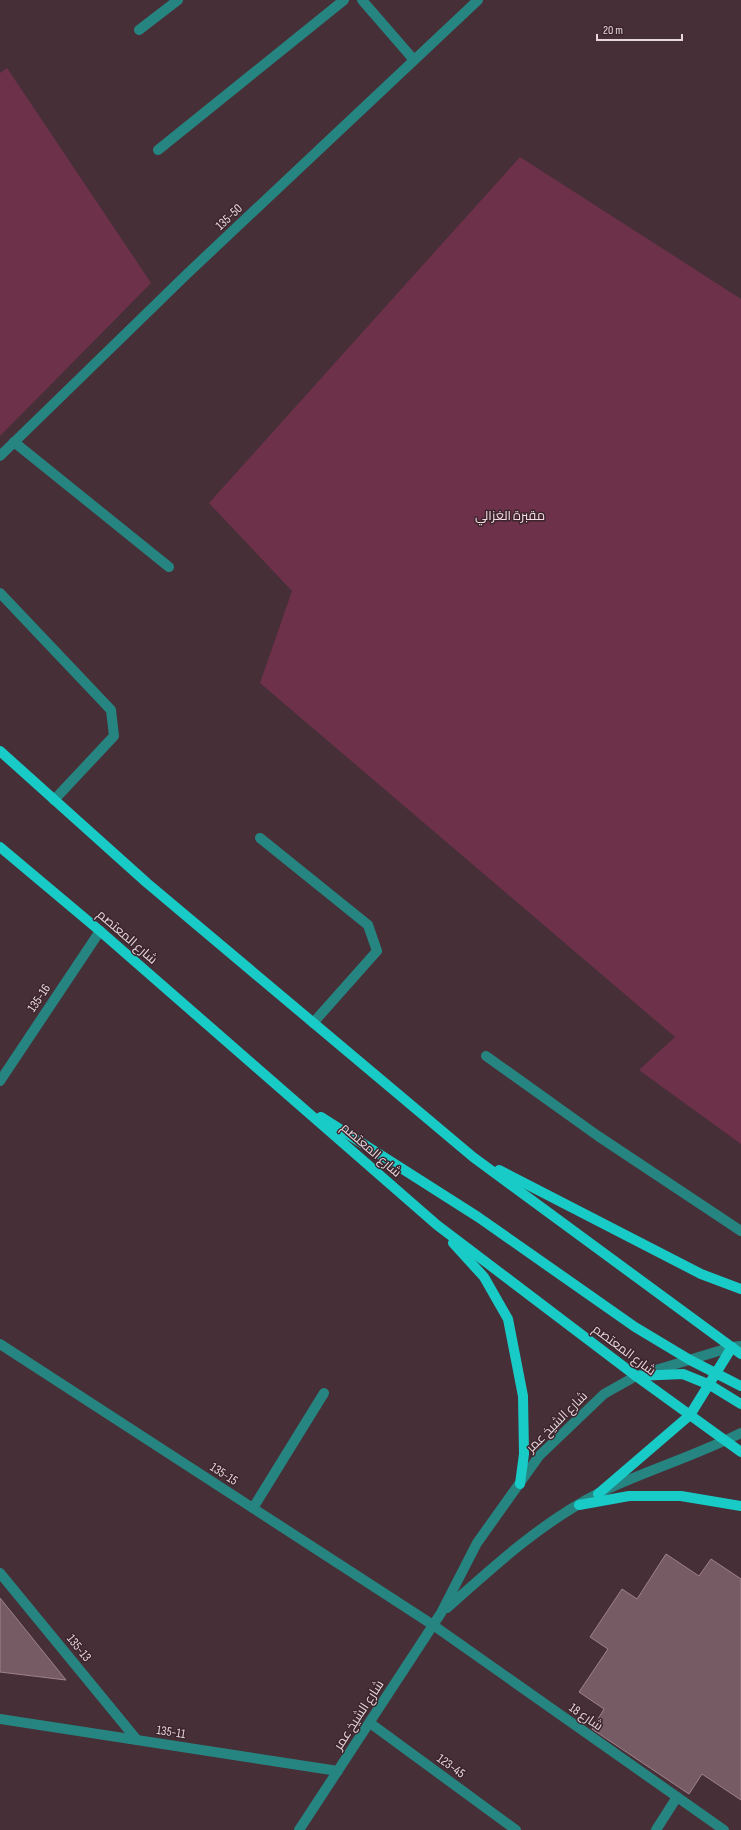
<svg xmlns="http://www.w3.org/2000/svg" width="741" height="1830" font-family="'Sofia Sans Condensed',Cairo,sans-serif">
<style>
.green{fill:#6e314a}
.building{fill:#765b64;stroke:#9f828b}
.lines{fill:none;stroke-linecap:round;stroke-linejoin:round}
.minor{stroke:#278581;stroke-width:10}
.major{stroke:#19cbc7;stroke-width:10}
.labels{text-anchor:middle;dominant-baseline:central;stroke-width:3;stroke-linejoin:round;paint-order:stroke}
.street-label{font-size:13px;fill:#e6d6db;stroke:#3c252d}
.park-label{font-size:13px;fill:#f6dbe3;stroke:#3c252d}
</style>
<rect width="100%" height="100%" fill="#462f37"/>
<g class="green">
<polygon points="7,68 151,283 0,436 0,73"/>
<polygon points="520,157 741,299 741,1144 639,1070 675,1037 260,683 292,591 209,503"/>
</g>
<g class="building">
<polygon points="666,1554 699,1576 711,1559 741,1579 741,1800 702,1774 689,1794 592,1729 604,1709 579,1692 608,1649 590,1637 622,1589 637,1599"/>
<polygon points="0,1598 66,1680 0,1672"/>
</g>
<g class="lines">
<g class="minor">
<polyline points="362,0 414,60"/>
<polyline points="139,30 178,0"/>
<polyline points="158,150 344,0"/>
<polyline points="14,442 169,567"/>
<polyline points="0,456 188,273 478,0"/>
<polyline points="0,593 111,710 114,736 54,800"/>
<polyline points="260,838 368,925 377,951 313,1023"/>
<polyline points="486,1056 598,1136 741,1231"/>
<polyline points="0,1081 100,931"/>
<polyline points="0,1344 433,1625 724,1830"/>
<polyline points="253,1508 324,1393"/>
<polyline points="0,1573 137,1740"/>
<path d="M447 1608C494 1566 542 1522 599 1493 645 1471 695 1456 741 1433"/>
<polyline points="0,1719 338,1771"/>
<polyline points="370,1723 516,1830"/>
<polyline points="299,1830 441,1613 477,1543 539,1456 604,1394 636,1376 732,1347 741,1346"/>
<polyline points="656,1830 677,1797"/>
</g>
<g class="major">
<polyline points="0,751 147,883 473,1157 741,1354"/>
<polyline points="0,847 100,931 437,1225 636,1376 741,1452"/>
<polyline points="321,1117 478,1217 635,1327 690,1360 741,1386"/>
<polyline points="499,1170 701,1274 741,1289"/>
<polyline points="453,1243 484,1277 508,1319 523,1396 524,1454 520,1484"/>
<polyline points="636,1376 683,1374 710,1385 741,1404"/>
<polyline points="598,1494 690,1415 732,1347"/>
<polyline points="579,1505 629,1496 681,1496 741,1506"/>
</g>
</g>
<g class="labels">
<g class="street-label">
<text transform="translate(229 217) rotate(-43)">135-50</text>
<text transform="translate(127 937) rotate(41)">شارع المعتصم</text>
<text transform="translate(39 998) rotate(-56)">135-16</text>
<text transform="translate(371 1150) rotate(41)">شارع المعتصم</text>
<text transform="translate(624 1350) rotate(37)">شارع المعتصم</text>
<text transform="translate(557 1422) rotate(-45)">شارع الشيخ عمر</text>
<text transform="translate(224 1474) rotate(33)">135-15</text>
<text transform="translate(79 1648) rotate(51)">135-13</text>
<text transform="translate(359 1715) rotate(-57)">شارع الشيخ عمر</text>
<text transform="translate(586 1717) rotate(35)">شارع 18</text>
<text transform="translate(171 1732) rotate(9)">135-11</text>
<text transform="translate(451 1766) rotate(36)">123-45</text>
</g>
<g class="park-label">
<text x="510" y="516">مقبرة الغزالي</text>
</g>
</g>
<path d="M597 34v6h85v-6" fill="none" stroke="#e6d6db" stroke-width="2"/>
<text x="603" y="34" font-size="12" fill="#e6d6db" stroke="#3c252d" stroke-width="3" paint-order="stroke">20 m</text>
</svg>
